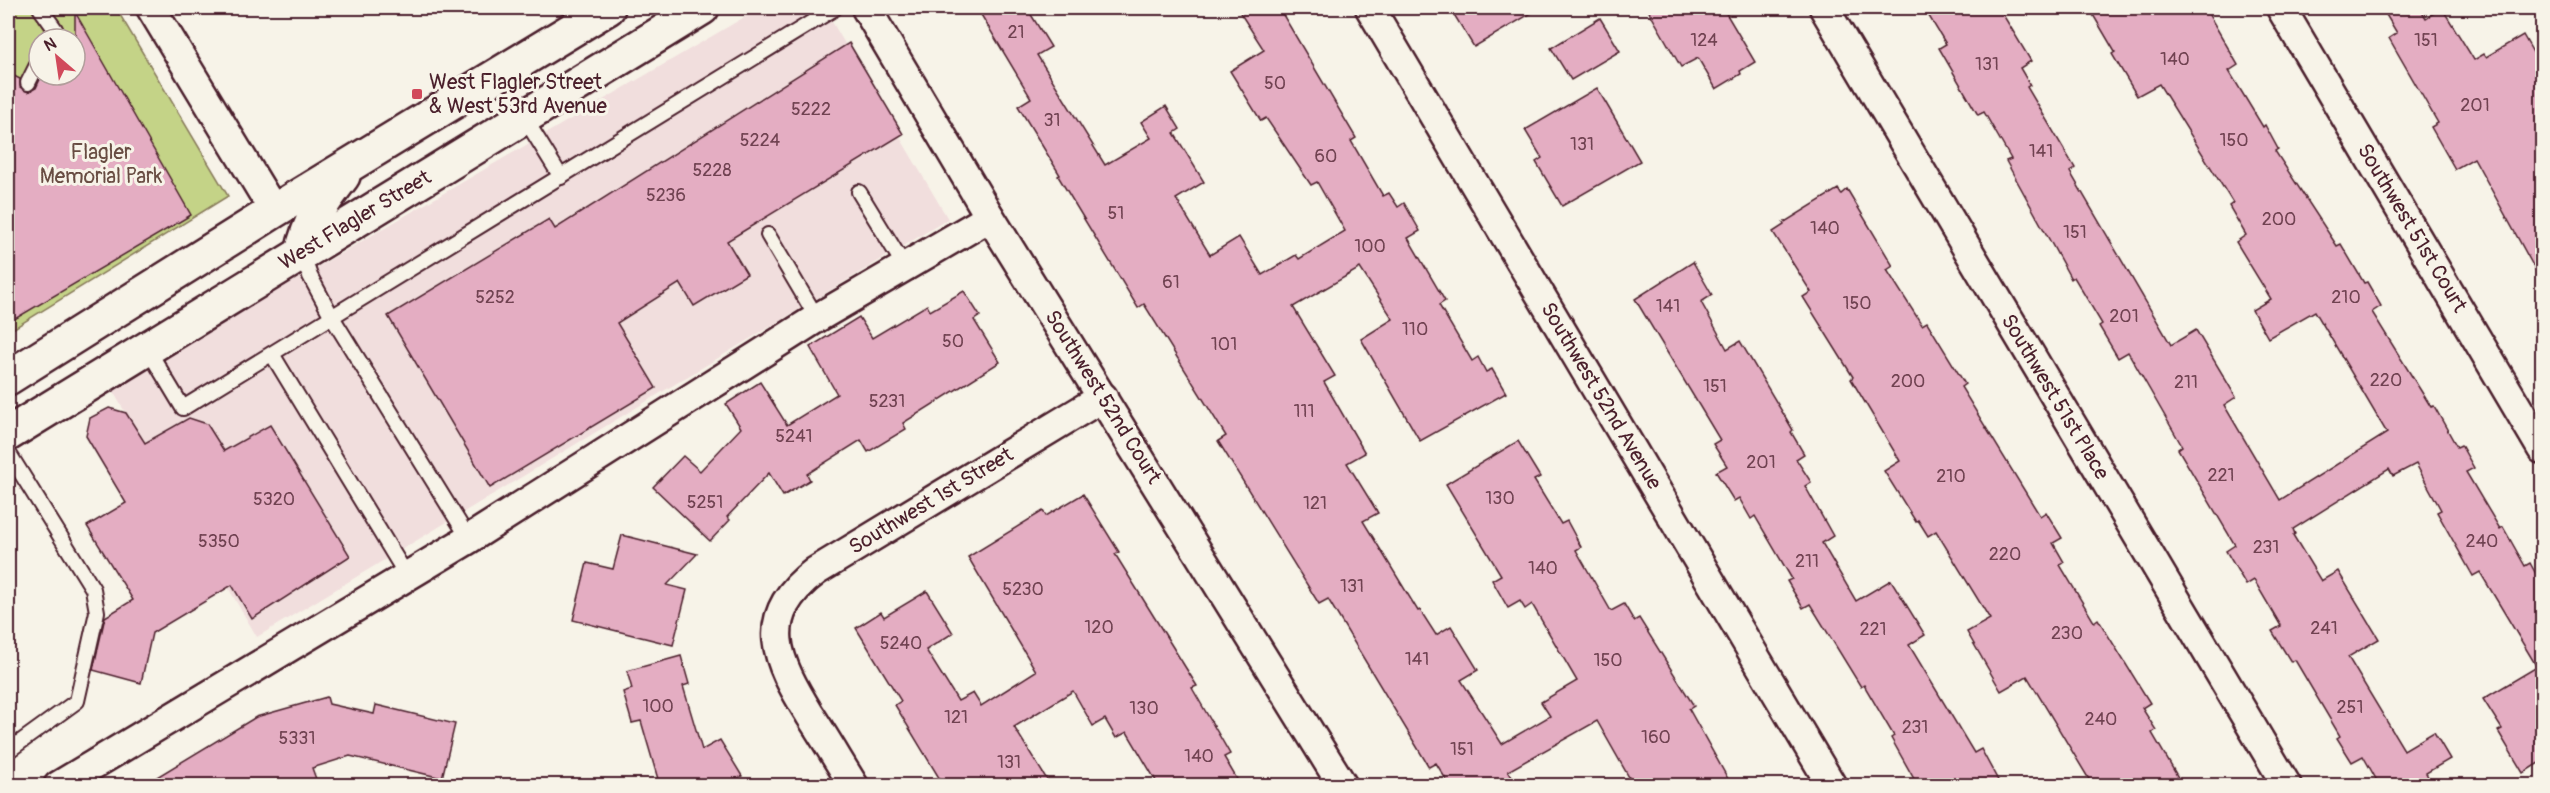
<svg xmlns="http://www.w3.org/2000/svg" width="2550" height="793" font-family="Pangolin,sans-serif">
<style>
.built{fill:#f1dedd}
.green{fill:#c4d387;stroke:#877959;stroke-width:1.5;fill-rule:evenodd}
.building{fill:#e4adc2;stroke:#4a1f2b;stroke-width:1.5}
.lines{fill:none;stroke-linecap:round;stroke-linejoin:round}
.lane-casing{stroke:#4a1f2b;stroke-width:18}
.street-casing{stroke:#4a1f2b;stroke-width:33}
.secondary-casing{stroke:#4a1f2b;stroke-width:38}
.lane{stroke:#f7f3e8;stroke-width:14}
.street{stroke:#f7f3e8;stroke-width:28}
.secondary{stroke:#f7f3e8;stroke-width:33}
.poi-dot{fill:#d1495b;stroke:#f7f3e8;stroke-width:2}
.labels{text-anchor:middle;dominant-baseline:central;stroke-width:6;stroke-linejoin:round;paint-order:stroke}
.number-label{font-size:18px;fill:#704251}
.poi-label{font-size:21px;fill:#4a1f2b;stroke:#f7f3e8;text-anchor:start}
.park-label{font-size:21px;fill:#684c42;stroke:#f7f3e8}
.street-label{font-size:21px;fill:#4a1f2b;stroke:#f7f3e8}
</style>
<rect width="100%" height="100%" fill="#f7f3e8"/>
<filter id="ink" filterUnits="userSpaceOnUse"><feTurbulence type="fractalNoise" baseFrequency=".0167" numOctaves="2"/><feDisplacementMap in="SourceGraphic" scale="12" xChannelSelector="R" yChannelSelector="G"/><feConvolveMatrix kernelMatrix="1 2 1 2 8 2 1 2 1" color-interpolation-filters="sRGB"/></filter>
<g filter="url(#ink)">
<polygon class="built" points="760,8 824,8 948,219 257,637 111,388"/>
<path class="green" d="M8 8H116L228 196 8 332ZM39 39H75V75H39Z"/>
<g class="building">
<polygon points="977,8 1027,8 1051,47 1037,55 1105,165 1151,138 1141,122 1166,106 1180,129 1174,133 1204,182 1176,199 1210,255 1239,237 1262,275 1296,255 1299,259 1345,231 1317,182 1311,185 1266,118 1261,121 1230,71 1264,50 1237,8 1279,8 1356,138 1351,141 1383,196 1389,193 1398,207 1404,203 1420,231 1408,238 1445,301 1439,305 1472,361 1478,357 1486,372 1492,369 1506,393 1420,441 1361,339 1393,319 1360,268 1293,307 1335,376 1324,382 1365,453 1347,463 1378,513 1363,521 1418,611 1420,610 1436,635 1451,626 1478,670 1461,680 1502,744 1550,716 1541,702 1577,681 1532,604 1525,609 1520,601 1508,608 1492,580 1501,575 1446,484 1518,441 1540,477 1534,480 1561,524 1567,521 1581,547 1576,550 1611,611 1624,604 1634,621 1639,618 1694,706 1689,709 1732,786 1634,786 1597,721 1508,771 1518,786 1450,786 1436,763 1429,767 1328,599 1319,604 1218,441 1226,436 1144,304 1138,308 1058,176 1060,175 1018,106 1031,98"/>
<polygon points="1450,8 1540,8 1474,47"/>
<polygon points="1647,8 1723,8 1755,62 1740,71 1741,74 1716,89 1698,58 1681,67"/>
<polygon points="1924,8 1999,8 2031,61 2020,68 2030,85 2027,87 2075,168 2070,172 2171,345 2196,330 2236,397 2224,405 2280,500 2387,433 2315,311 2268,338 2252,310 2271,299 2236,242 2246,235 2229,206 2233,203 2159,84 2137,96 2112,54 2115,52 2089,8 2205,8 2238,65 2229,71 2263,127 2265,125 2278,149 2275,151 2337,246 2341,244 2364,283 2367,282 2381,306 2372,312 2431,407 2434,406 2457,447 2461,445 2474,468 2466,472 2500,529 2503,527 2525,566 2530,563 2542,585 2542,761 2523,773 2498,731 2502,729 2483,699 2537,667 2480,572 2473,576 2437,512 2441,510 2416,464 2393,476 2389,469 2293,529 2295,534 2293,535 2321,581 2338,571 2379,639 2348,657 2404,750 2434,732 2450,759 2426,773 2433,786 2380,786 2363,756 2352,762 2337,738 2340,736 2295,660 2291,662 2272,631 2281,626 2254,580 2246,585 2226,551 2235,545 2178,449 2182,446 2128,352 2118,358 2099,326 2102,324 2074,277 2071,279 2006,161 2011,159 1984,112 1978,115 1939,48 1946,44"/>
<polygon points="2382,8 2420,8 2426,18 2442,8 2474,60 2484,54 2486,57 2523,35 2542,68 2542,282 2474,158 2455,169 2431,127 2438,123 2389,38 2397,33"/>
<polygon points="75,12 191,215 8,323 8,73 20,79 20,87 28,92 36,88 42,75 75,75"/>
<polygon points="1600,18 1620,51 1571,80 1551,48"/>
<polygon points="849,43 903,134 727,241 747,274 694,306 680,283 617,323 656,388 490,488 388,316 549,219 555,229"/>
<polygon points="1597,88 1640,161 1562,206 1536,162 1542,158 1525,130"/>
<polygon points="1838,189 1841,194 1847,189 1893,266 1887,270 1922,325 1927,322 1965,384 1961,387 2040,516 2046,512 2062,538 2053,543 2064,562 2060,565 2094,622 2098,619 2150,703 2142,708 2156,730 2152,733 2183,786 2093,786 2027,676 2001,691 1967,632 1990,619 1936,531 1928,536 1918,520 1916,522 1884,471 1900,461 1851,379 1853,377 1803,297 1811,292 1773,232 1784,225 1783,223"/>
<polygon points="1693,262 1712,295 1701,302 1727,349 1740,341 1793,430 1791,432 1804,454 1796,459 1811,482 1805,486 1833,536 1822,543 1856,601 1891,580 1925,635 1909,645 1974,753 1981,749 2001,786 1918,786 1891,738 1894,736 1864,685 1861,687 1810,604 1803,608 1787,581 1792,579 1755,516 1751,519 1739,498 1734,501 1716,472 1727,466 1713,444 1720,440 1635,299"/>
<polygon points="964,291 980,316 974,320 1000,362 903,423 906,429 868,452 861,440 807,474 810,480 783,496 769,473 727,517 730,520 710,541 653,487 683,456 700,471 741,428 726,404 760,382 787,425 837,394 810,347 859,317 872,338 927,305 930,311"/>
<polygon points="109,408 126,413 145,443 189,418 207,424 224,451 270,425 350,556 252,619 232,585 152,633 141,683 93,670 105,617 133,600 87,526 126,503 86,436 90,418"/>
<polygon points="1083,494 1119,552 1115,554 1197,686 1192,688 1230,754 1224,757 1241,786 1159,786 1127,732 1116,738 1105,719 1093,726 1073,691 1014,727 1051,786 944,786 895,705 901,701 856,628 881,612 884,617 927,591 953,633 926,650 958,701 973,693 981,706 1036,671 968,557 1043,511 1046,516"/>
<polygon points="622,535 697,554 667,585 687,590 673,645 573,620 587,563 613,569"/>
<polygon points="681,656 689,684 683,686 702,750 720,740 742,776 725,786 660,786 641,721 632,723 623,692 632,689 627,671"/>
<polygon points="327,697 329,704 374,714 376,705 455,724 442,778 350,756 312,768 316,779 295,786 142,786 256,717"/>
</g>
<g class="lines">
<g class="lane-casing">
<g id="lane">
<polyline points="40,8 55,29 50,39"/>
<polyline points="28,83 39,61"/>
<polyline points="524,117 561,177"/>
<polyline points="859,192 905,267"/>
<polyline points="768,235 817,318"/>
<polyline points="302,253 310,276 332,317 469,539"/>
<polyline points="147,348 183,408 835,8"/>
<polyline points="272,354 407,576"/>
<polyline points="8,452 93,589 97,612 77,701 8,751"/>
</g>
</g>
<g class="street-casing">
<g id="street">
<polyline points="151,8 274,211"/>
<polyline points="866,8 990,217 1343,786"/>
<polyline points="1370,8 1832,786"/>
<polyline points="1824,8 2287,786"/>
<polyline points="2281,8 2542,449"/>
<polyline points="58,786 469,539 817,318 990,217"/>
<path d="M854 786C839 762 825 738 810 715 777 661 754 617 816 571L1103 397"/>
</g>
</g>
<g class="secondary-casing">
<g id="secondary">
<path d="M302 253C309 220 323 202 343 176"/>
<polyline points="8,378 274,211 608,8"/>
<polyline points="8,434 702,8"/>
</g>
</g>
<use href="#lane" class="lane"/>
<use href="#street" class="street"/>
<use href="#secondary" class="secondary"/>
</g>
</g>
<rect class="poi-dot" x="411" y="88" width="12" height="12" rx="3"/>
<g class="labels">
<g class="number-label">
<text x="1016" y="32">21</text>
<text x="1704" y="40">124</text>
<text x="2426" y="40">151</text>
<text x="2175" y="59">140</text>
<text x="1987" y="64">131</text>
<text x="1275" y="83">50</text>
<text x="2475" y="105">201</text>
<text x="811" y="109">5222</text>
<text x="1052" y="120">31</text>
<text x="760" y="140">5224</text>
<text x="2234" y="140">150</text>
<text x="1582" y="144">131</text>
<text x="2041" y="151">141</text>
<text x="1326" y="156">60</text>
<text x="712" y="170">5228</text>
<text x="666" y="195">5236</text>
<text x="1116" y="213">51</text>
<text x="2279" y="219">200</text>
<text x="1825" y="228">140</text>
<text x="2075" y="232">151</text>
<text x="1370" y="246">100</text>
<text x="1171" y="282">61</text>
<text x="495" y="297">5252</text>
<text x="2346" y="297">210</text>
<text x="1857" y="303">150</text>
<text x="1668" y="306">141</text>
<text x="2124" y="316">201</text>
<text x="1415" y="329">110</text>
<text x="953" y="341">50</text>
<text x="1224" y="344">101</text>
<text x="2386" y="380">220</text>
<text x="1908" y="381">200</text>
<text x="2186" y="382">211</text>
<text x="1715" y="386">151</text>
<text x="887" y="401">5231</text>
<text x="1304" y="411">111</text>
<text x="794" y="436">5241</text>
<text x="1761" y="462">201</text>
<text x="2221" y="475">221</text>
<text x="1951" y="476">210</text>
<text x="1500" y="498">130</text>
<text x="274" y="499">5320</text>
<text x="705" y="502">5251</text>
<text x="1315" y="503">121</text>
<text x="219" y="541">5350</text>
<text x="2482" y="541">240</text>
<text x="2266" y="547">231</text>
<text x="2005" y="554">220</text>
<text x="1807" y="561">211</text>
<text x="1543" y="568">140</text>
<text x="1352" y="586">131</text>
<text x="1023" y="589">5230</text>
<text x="1099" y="627">120</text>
<text x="2324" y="628">241</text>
<text x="1873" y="629">221</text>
<text x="2067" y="633">230</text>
<text x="901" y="643">5240</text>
<text x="1417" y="659">141</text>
<text x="1608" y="660">150</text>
<text x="658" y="706">100</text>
<text x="2350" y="707">251</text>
<text x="1144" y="708">130</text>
<text x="956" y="717">121</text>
<text x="2101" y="719">240</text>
<text x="1915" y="727">231</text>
<text x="1656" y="737">160</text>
<text x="297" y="738">5331</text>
<text x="1462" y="749">151</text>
<text x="1199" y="756">140</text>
<text x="1009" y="762">131</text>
</g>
<g class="poi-label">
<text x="429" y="82">West Flagler Street<tspan x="429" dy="24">&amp; West 53rd Avenue</tspan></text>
</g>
<g class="park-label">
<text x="101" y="152">Flagler<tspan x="101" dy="24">Memorial Park</tspan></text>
</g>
<g class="street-label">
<text transform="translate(355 220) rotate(-31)">West Flagler Street</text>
<text transform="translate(2412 228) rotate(59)">Southwest 51st Court</text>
<text transform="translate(1601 396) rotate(59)">Southwest 52nd Avenue</text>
<text transform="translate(1103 397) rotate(58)">Southwest 52nd Court</text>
<text transform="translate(2055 397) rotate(59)">Southwest 51st Place</text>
<text transform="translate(931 501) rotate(-31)">Southwest 1st Street</text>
</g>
</g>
<rect width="2550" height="793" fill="none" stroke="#f7f3e8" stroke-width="30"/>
<rect x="15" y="15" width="2520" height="763" fill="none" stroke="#4a1f2b" stroke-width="2" filter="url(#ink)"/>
<g transform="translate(57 57) rotate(331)"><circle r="28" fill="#f7f3e8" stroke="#b29e9c" stroke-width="1.5"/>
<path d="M0-4.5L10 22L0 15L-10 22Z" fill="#d1495b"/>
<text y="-9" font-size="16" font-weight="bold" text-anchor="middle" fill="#4a1f2b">N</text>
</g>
</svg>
